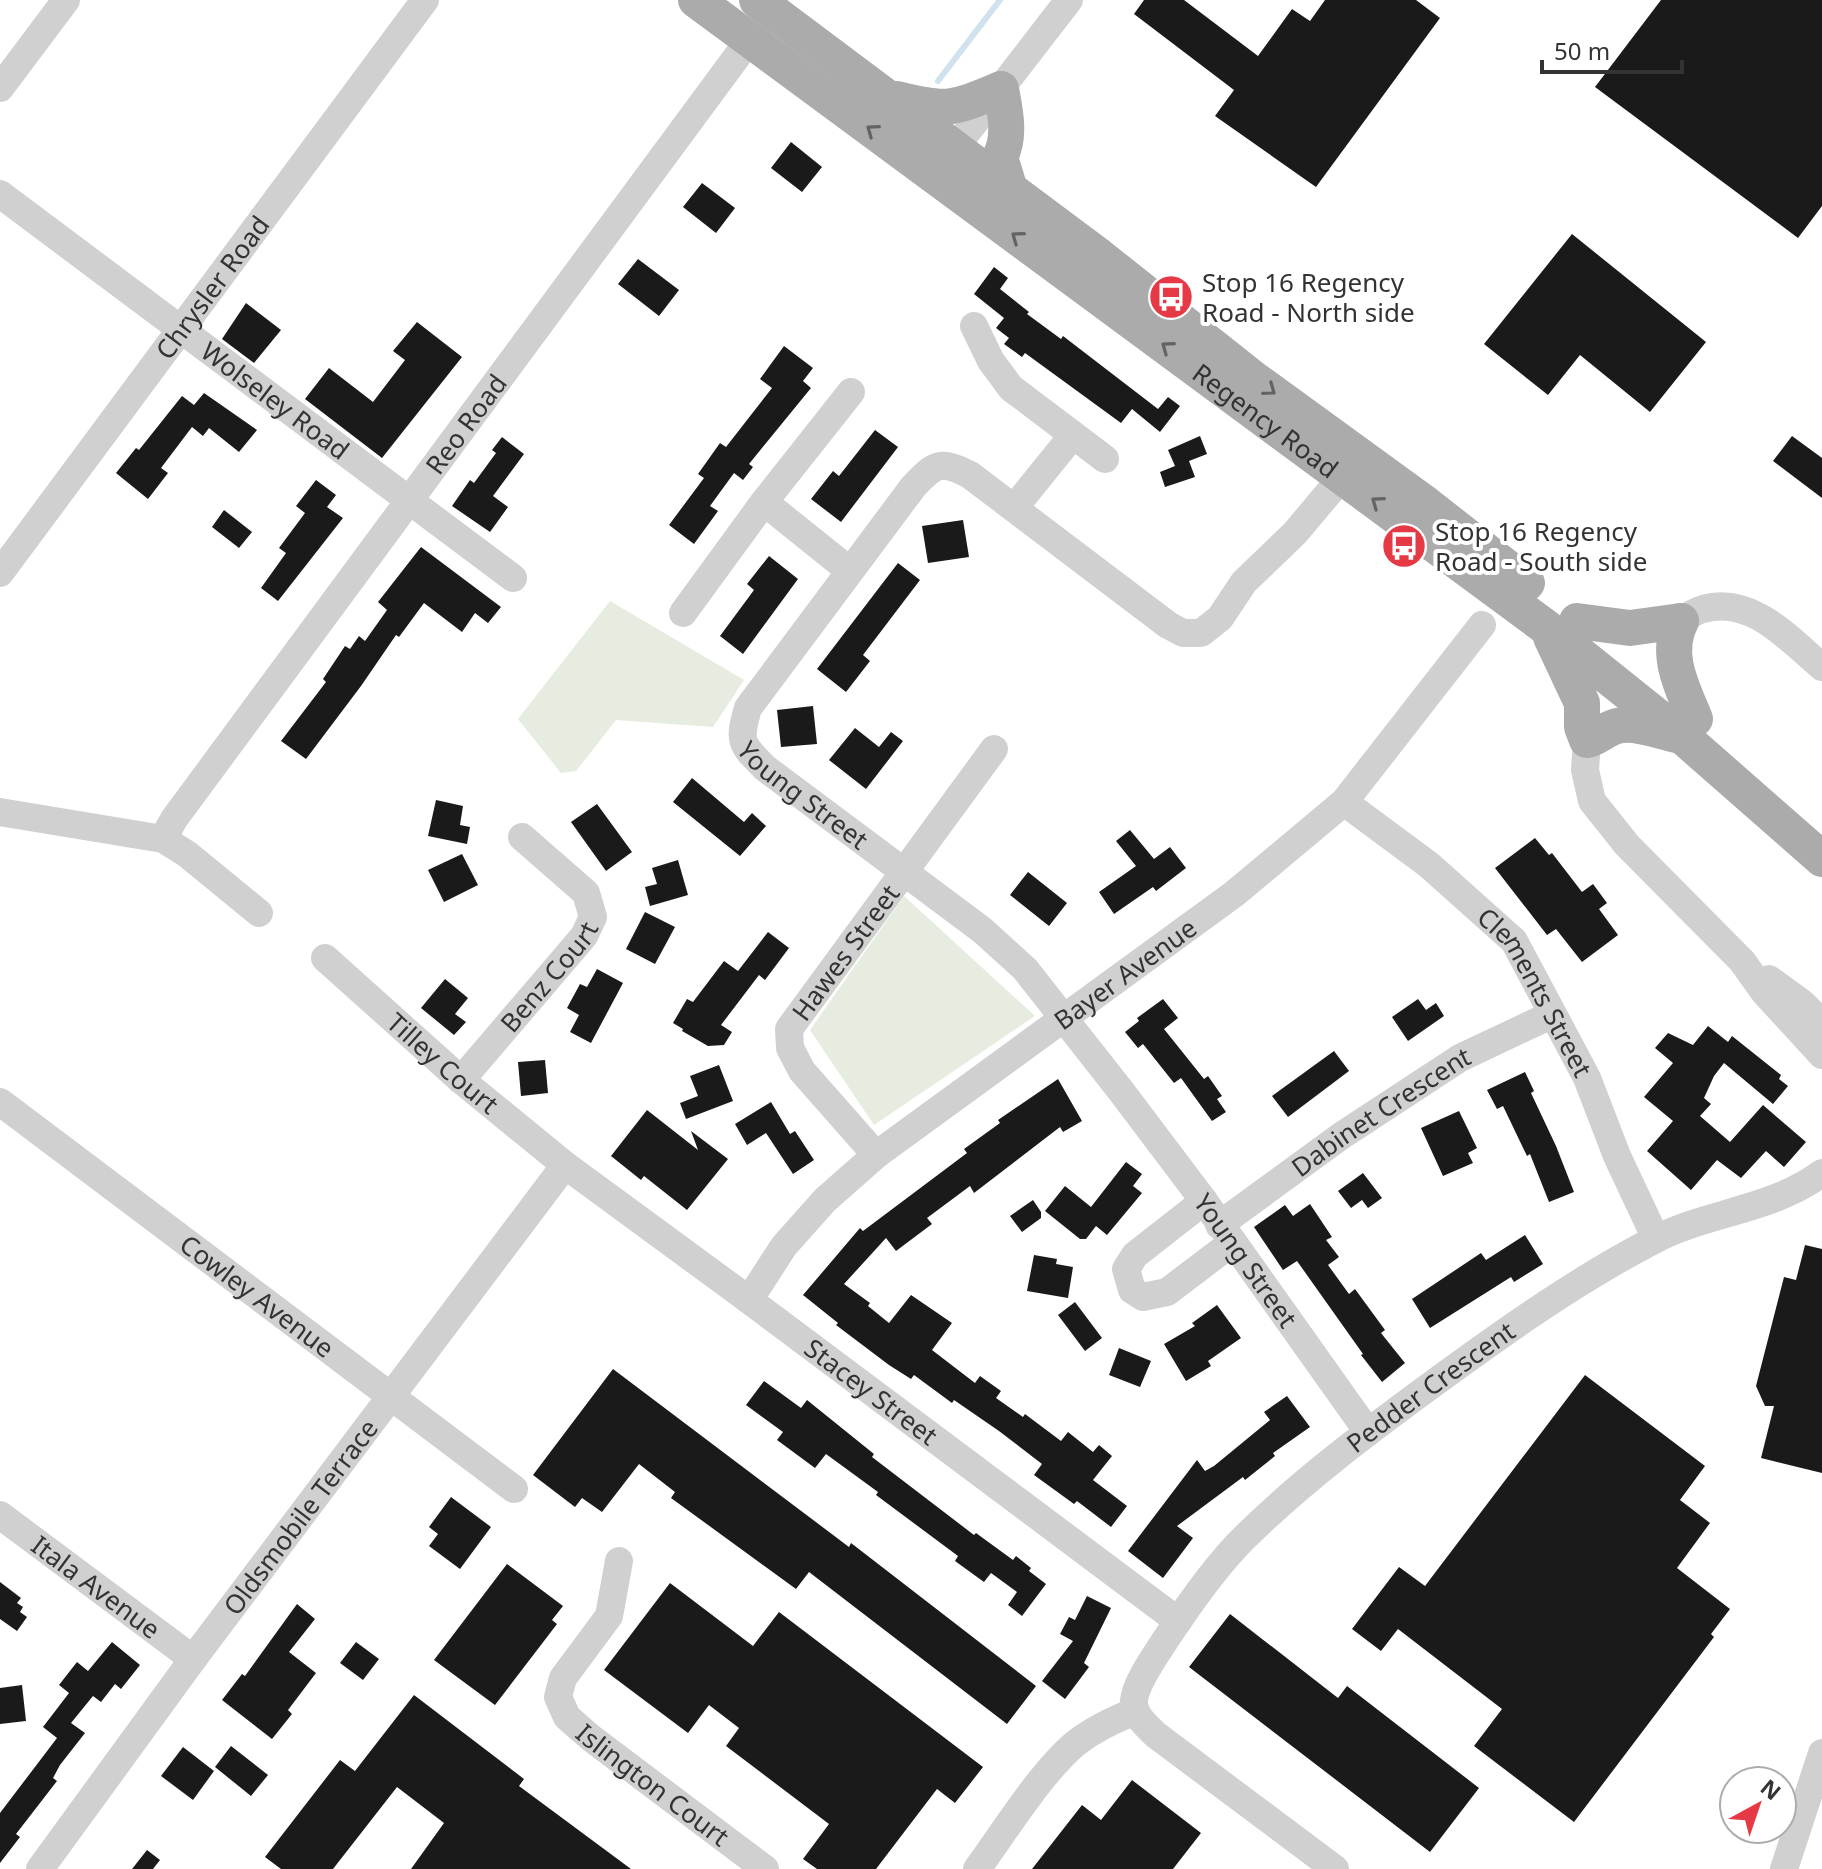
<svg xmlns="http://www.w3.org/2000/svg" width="1822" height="1869" font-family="'Noto Sans',sans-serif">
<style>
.green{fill:#e6ecdf}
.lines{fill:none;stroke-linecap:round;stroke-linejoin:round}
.stream{stroke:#cfe2ee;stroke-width:6}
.building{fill:#1a1a1a}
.minor{stroke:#d0d0d0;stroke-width:28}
.major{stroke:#ababab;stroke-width:36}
.oneway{stroke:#636363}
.labels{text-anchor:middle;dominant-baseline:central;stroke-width:8;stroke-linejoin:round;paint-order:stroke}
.poi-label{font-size:26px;fill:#333;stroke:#fff;text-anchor:start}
.street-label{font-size:26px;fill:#333;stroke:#fff}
</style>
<rect width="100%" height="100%" fill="#fff"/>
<g class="green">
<polygon points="610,601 744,680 713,727 616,720 576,771 561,773 518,719"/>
<polygon points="904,896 1035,1016 874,1125 810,1030"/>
</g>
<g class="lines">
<polyline class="stream" points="938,81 1000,0"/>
</g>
<g class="building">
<polygon points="1144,0 1184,0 1258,56 1292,9 1310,21 1325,0 1416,0 1440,18 1316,187 1215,116 1234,90 1134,14"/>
<polygon points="1661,0 1822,0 1822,206 1798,238 1595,87"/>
<polygon points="791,142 822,167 802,192 771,168"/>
<polygon points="702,183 735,208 716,233 683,207"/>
<polygon points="1572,234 1706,342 1650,412 1580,355 1548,395 1484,344"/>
<polygon points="638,259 679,290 659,316 618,284"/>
<polygon points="994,267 1008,278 1000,289 1029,312 1027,314 1061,339 1063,336 1158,409 1168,397 1180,406 1160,432 1132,409 1121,423 1025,353 1022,357 1004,344 1009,338 996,328 1004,318 974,294"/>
<polygon points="246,303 281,330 254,363 222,339"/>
<polygon points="417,322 462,357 382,458 305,399 329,368 373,402 405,360 393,351"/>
<polygon points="784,346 813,368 803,381 811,388 749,464 753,467 743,480 734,473 710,506 718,511 694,544 669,525 704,478 698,474 720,443 726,447 772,388 760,379"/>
<polygon points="204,393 257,430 239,452 209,428 203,436 192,427 161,468 168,473 148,499 116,473 136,448 139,450 182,396 194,405"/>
<polygon points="875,430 898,447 841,522 811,499 833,471 839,476"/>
<polygon points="1200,436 1207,454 1189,461 1195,477 1165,487 1160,472 1175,466 1168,450"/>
<polygon points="1792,436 1822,458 1822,498 1773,461"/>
<polygon points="502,437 524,454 493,496 508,507 490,532 452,506 470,480 474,483 496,453 492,450"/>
<polygon points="316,480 336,495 327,507 343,518 278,601 261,588 286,553 279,548 305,513 296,506"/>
<polygon points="224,510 252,532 239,548 212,527"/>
<polygon points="963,520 969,557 928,563 922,526"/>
<polygon points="421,547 501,607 488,623 475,613 462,632 424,603 399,637 396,635 361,686 306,759 281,741 326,682 323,679 345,646 350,649 359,636 365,641 387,610 378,602"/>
<polygon points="769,556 798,579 743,654 720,636 754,590 747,584"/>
<polygon points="898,563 920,580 863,655 870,661 846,692 817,669"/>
<polygon points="813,706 817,744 781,747 777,710"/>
<polygon points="855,728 879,747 891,732 903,741 866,789 829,760"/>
<polygon points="692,778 744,822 752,813 766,826 740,856 673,802"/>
<polygon points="436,800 463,806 460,825 470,827 467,844 428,836"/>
<polygon points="597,804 632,852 606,871 571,822"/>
<polygon points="1130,830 1154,859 1170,847 1186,868 1156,891 1153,887 1114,914 1099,892 1136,866 1116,841"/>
<polygon points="1535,838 1549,855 1552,853 1582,892 1593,884 1607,903 1599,909 1618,935 1582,962 1556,929 1547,935 1495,868"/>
<polygon points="462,854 478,885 444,902 428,870"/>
<polygon points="678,860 688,895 650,906 645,887 657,884 652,868"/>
<polygon points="1028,872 1067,903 1049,926 1010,895"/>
<polygon points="645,912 675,927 655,964 626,949"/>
<polygon points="768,932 789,948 765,980 759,975 721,1025 732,1032 724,1045 708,1046 682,1031 683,1029 673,1023 687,999 693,1002 724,961 738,971"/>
<polygon points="597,969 623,983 591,1043 570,1032 579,1015 567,1008 580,984 587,987"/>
<polygon points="445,979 468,998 455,1014 466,1022 454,1035 421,1008"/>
<polygon points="1163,999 1178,1018 1164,1029 1204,1079 1208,1076 1222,1096 1217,1099 1226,1112 1212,1121 1181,1078 1174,1083 1143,1044 1138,1048 1125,1032 1139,1021 1137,1018"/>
<polygon points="1418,999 1426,1010 1436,1003 1444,1016 1408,1041 1392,1017"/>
<polygon points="1708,1026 1728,1042 1732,1036 1781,1075 1779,1079 1788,1086 1773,1104 1724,1063 1714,1076 1704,1098 1711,1104 1700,1116 1730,1142 1763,1105 1806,1142 1784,1167 1766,1151 1741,1178 1717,1160 1691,1190 1647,1151 1673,1121 1644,1097 1673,1063 1655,1048 1668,1033 1693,1045"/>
<polygon points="1334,1051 1349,1071 1288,1117 1272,1096"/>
<polygon points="545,1060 548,1093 521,1096 518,1062"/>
<polygon points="719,1065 733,1101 686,1119 680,1103 698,1096 690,1076"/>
<polygon points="1525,1072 1534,1091 1531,1093 1556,1146 1574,1192 1549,1202 1530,1154 1527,1156 1503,1106 1497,1109 1487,1090"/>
<polygon points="1058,1079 1082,1121 1063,1132 1060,1127 974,1193 970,1186 927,1218 932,1224 896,1251 886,1238 844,1284 870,1303 868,1306 889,1323 911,1295 952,1323 932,1350 975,1383 980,1376 1001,1391 996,1398 1023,1417 1025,1414 1061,1441 1068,1432 1093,1452 1099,1445 1112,1456 1093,1480 1127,1506 1111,1527 1077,1501 1074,1504 1034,1475 1042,1464 999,1431 954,1400 952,1403 914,1375 911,1379 889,1365 836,1325 838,1323 803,1295 860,1228 863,1231 967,1153 964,1149 1000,1123 998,1120"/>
<polygon points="771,1102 790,1134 795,1131 814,1160 793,1174 766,1133 747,1145 735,1124"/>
<polygon points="647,1110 698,1150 691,1131 728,1159 687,1210 644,1176 641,1180 611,1156"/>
<polygon points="1459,1111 1477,1148 1468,1153 1473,1163 1443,1176 1421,1128"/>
<polygon points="1126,1162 1142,1174 1133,1186 1142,1193 1107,1235 1096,1226 1086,1239 1080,1239 1045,1211 1065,1186 1091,1207"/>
<polygon points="1363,1173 1382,1198 1368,1208 1362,1200 1351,1208 1338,1191"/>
<polygon points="1033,1200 1041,1212 1041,1218 1022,1232 1010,1216"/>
<polygon points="1310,1204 1332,1237 1326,1240 1339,1257 1328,1265 1349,1294 1355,1289 1385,1330 1381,1333 1405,1363 1382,1382 1361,1355 1363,1354 1297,1261 1283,1270 1254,1227 1285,1205 1293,1216"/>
<polygon points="1525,1235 1543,1264 1514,1282 1511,1277 1430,1328 1412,1299 1481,1253 1486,1260"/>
<polygon points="1805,1245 1822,1249 1822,1473 1761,1458 1774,1406 1765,1406 1756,1386 1784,1277 1796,1280"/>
<polygon points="1034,1255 1057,1259 1056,1264 1073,1267 1068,1298 1027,1291"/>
<polygon points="1075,1302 1102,1338 1085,1351 1058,1315"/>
<polygon points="1217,1305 1241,1338 1208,1361 1211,1366 1186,1381 1164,1344 1195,1326 1192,1323"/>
<polygon points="1119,1348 1151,1361 1140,1387 1109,1375"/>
<polygon points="613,1369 849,1547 851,1543 1036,1686 1007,1724 809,1572 796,1589 671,1498 675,1492 639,1464 602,1512 582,1498 575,1507 533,1475"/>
<polygon points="1585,1375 1705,1466 1680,1500 1710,1523 1677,1568 1730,1609 1711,1634 1714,1637 1574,1822 1474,1746 1502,1709 1398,1629 1381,1651 1352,1629 1399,1567 1425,1586"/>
<polygon points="764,1381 801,1408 807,1400 874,1454 872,1457 974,1535 976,1533 1013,1560 1016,1556 1031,1568 1029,1571 1046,1584 1022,1616 1008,1605 1017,1592 991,1573 984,1582 955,1561 958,1556 876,1495 878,1492 826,1454 815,1468 777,1440 783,1432 746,1405"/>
<polygon points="1287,1396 1310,1427 1273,1453 1275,1456 1245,1480 1243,1477 1177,1526 1193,1538 1163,1578 1128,1551 1197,1460 1205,1471 1214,1466 1270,1420 1264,1412"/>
<polygon points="451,1497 491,1527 460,1569 429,1546 438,1534 429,1527"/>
<polygon points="507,1564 563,1606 552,1620 557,1624 495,1705 434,1660"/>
<polygon points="0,1582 21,1598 17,1603 23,1607 20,1612 27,1617 17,1631 0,1619"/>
<polygon points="670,1583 753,1646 779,1612 983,1767 955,1803 937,1789 876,1869 817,1869 803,1859 829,1824 726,1746 739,1728 709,1705 688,1733 604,1670"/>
<polygon points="1087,1596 1111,1608 1084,1663 1089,1667 1065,1699 1042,1681 1073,1641 1060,1634 1069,1617 1075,1620"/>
<polygon points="297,1604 315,1619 289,1652 316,1673 288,1710 292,1714 272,1739 222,1700 242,1674 245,1676"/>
<polygon points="1230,1614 1338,1698 1347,1686 1479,1788 1430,1852 1189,1667"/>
<polygon points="112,1642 140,1665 121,1689 115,1684 101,1702 93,1696 71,1723 85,1733 60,1765 53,1778 57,1781 16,1834 20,1837 0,1863 0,1813 57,1738 43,1727 69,1693 59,1685 77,1662 88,1671"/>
<polygon points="356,1642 379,1659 363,1680 340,1663"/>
<polygon points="22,1685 26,1721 0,1724 0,1688"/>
<polygon points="414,1695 524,1779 519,1786 631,1869 411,1869 444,1823 397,1787 333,1869 281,1869 265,1857 340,1760 355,1771"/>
<polygon points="231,1746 268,1775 251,1796 215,1767"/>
<polygon points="183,1747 214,1771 193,1800 161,1776"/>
<polygon points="1132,1780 1201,1833 1173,1869 1032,1869 1082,1805 1101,1820"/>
<polygon points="147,1850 160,1860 153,1869 132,1869"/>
</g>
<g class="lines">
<g class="minor">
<polyline points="0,88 66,0"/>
<polyline points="944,162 1069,0"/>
<path id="s1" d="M0 194 513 578"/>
<polyline points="974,326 991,361 1011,388 1105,459"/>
<path id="s2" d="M1342 477 1295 533 1244 582 1220 618 1201 633H1183L1168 625 970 475C941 460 935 463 913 487L748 708C738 742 741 744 765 768L982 930 1025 969 1121 1091 1204 1201 1368 1432"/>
<polyline points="764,502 850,571"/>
<polyline points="1014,508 1073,435"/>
<path id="s3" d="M0 573 425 0"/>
<polyline points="683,613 764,502 851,392"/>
<path d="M1681 621C1687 617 1695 611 1703 609 1751 595 1789 639 1822 667"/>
<polyline points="1587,740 1585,770 1592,801 1627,845 1742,961 1765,993 1822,1055"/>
<path id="s4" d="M1344 802 1429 865 1514 941 1587 1078 1617 1156 1656 1239"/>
<polyline points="0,812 163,839 187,854 259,913"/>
<path id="s5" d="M163 839 174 819 761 24"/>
<path id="s6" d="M325 958 461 1080 565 1165 749 1300 1178 1621"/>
<polyline points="1769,979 1802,1003 1822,1023"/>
<path id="s7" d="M461 1080 584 936 593 917 586 893 522 837"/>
<path id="s8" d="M0 1102 514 1489"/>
<path id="s9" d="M876 1155 802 1071 790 1048 789 1029 994 749"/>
<polyline points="1204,1201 1135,1255 1126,1269 1132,1290 1143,1297 1167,1292 1233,1242"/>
<path id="s10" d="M1219 1225 1341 1136 1460 1058 1551 1015"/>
<path id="s11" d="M749 1300 784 1246 825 1200 876 1155 1234 894 1344 802 1482 625"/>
<path id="s12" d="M0 1515 193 1659"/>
<path id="s13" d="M619 1561 609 1616 563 1678 558 1697 567 1717 591 1738 765 1869"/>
<path id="s14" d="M40 1869 193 1659 565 1165"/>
<path d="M977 1869C1005 1831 1041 1772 1076 1743 1094 1729 1115 1719 1136 1711"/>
<path id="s15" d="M1335 1869 1156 1735C1148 1727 1132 1714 1134 1701 1135 1684 1155 1656 1164 1642 1185 1610 1219 1562 1246 1536 1302 1481 1366 1433 1430 1386 1501 1334 1575 1281 1654 1240 1707 1212 1773 1210 1822 1173"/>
<polyline points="1784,1869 1822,1753"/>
</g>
<g class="major">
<path id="s16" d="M696 0 1547 628 1683 737 1822 859"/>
<polyline points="757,0 1099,256 1254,379 1422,501 1527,583"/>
<path d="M897 99C949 112 952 109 1001 89 1005 111 1011 136 1000 157L1010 190"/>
<polyline points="1577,621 1630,628 1681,621"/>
<path d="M1681 621C1664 654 1682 687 1695 719"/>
<path d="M1551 637 1582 703V727L1587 740C1598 738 1605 729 1617 726 1634 721 1658 731 1676 735"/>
</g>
</g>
<defs><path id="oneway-chevron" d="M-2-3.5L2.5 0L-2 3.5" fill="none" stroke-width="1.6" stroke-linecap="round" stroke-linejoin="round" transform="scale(2)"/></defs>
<g class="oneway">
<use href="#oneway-chevron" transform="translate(872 130) rotate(-144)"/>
<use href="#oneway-chevron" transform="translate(1017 237) rotate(-144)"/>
<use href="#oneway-chevron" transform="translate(1167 347) rotate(-144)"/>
<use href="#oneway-chevron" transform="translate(1270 390) rotate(36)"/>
<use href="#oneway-chevron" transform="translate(1377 502) rotate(-144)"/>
</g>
<defs>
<g id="bus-disc" transform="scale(2.3)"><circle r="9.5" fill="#e63946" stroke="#fff"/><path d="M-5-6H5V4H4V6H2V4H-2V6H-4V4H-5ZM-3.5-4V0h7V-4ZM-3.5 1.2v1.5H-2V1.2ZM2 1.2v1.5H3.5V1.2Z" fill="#fff"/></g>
</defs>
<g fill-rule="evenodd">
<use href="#bus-disc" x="1171" y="297"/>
<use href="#bus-disc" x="1404" y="546"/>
</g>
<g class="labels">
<g class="poi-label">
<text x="1202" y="282">Stop 16 Regency<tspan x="1202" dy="30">Road - North side</tspan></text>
<text x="1435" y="531">Stop 16 Regency<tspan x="1435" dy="30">Road - South side</tspan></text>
</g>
<g class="street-label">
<text stroke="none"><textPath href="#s3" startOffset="356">Chrysler Road</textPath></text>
<text stroke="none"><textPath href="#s1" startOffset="344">Wolseley Road</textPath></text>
<text stroke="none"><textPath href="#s16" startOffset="708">Regency Road</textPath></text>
<text stroke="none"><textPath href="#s5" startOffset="514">Reo Road</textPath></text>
<text stroke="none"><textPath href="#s2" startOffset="952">Young Street</textPath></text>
<text stroke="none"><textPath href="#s9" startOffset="252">Hawes Street</textPath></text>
<text stroke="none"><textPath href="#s7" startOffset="136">Benz Court</textPath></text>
<text stroke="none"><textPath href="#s11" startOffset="502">Bayer Avenue</textPath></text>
<text stroke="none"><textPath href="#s4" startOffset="274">Clements Street</textPath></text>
<text stroke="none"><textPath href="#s6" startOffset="158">Tilley Court</textPath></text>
<text stroke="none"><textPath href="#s10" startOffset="198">Dabinet Crescent</textPath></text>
<text stroke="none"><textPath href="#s2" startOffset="1600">Young Street</textPath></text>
<text stroke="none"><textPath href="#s8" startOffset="322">Cowley Avenue</textPath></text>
<text stroke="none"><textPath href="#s15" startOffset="704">Pedder Crescent</textPath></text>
<text stroke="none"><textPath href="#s6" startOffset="698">Stacey Street</textPath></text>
<text stroke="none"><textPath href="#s14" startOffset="438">Oldsmobile Terrace</textPath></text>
<text stroke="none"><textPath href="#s12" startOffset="120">Itala Avenue</textPath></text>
<text stroke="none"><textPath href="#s13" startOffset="284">Islington Court</textPath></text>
</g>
</g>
<g transform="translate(1758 1805) rotate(40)"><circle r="38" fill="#ffffff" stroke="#adadad" stroke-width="2"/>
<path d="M0-6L14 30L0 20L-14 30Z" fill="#e63946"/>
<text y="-12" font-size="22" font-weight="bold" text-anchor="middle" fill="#333333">N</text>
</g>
<path d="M1542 60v12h140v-12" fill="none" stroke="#333333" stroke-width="4"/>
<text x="1554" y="60" font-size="24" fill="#333333" stroke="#ffffff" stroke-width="6" paint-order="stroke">50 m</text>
</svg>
